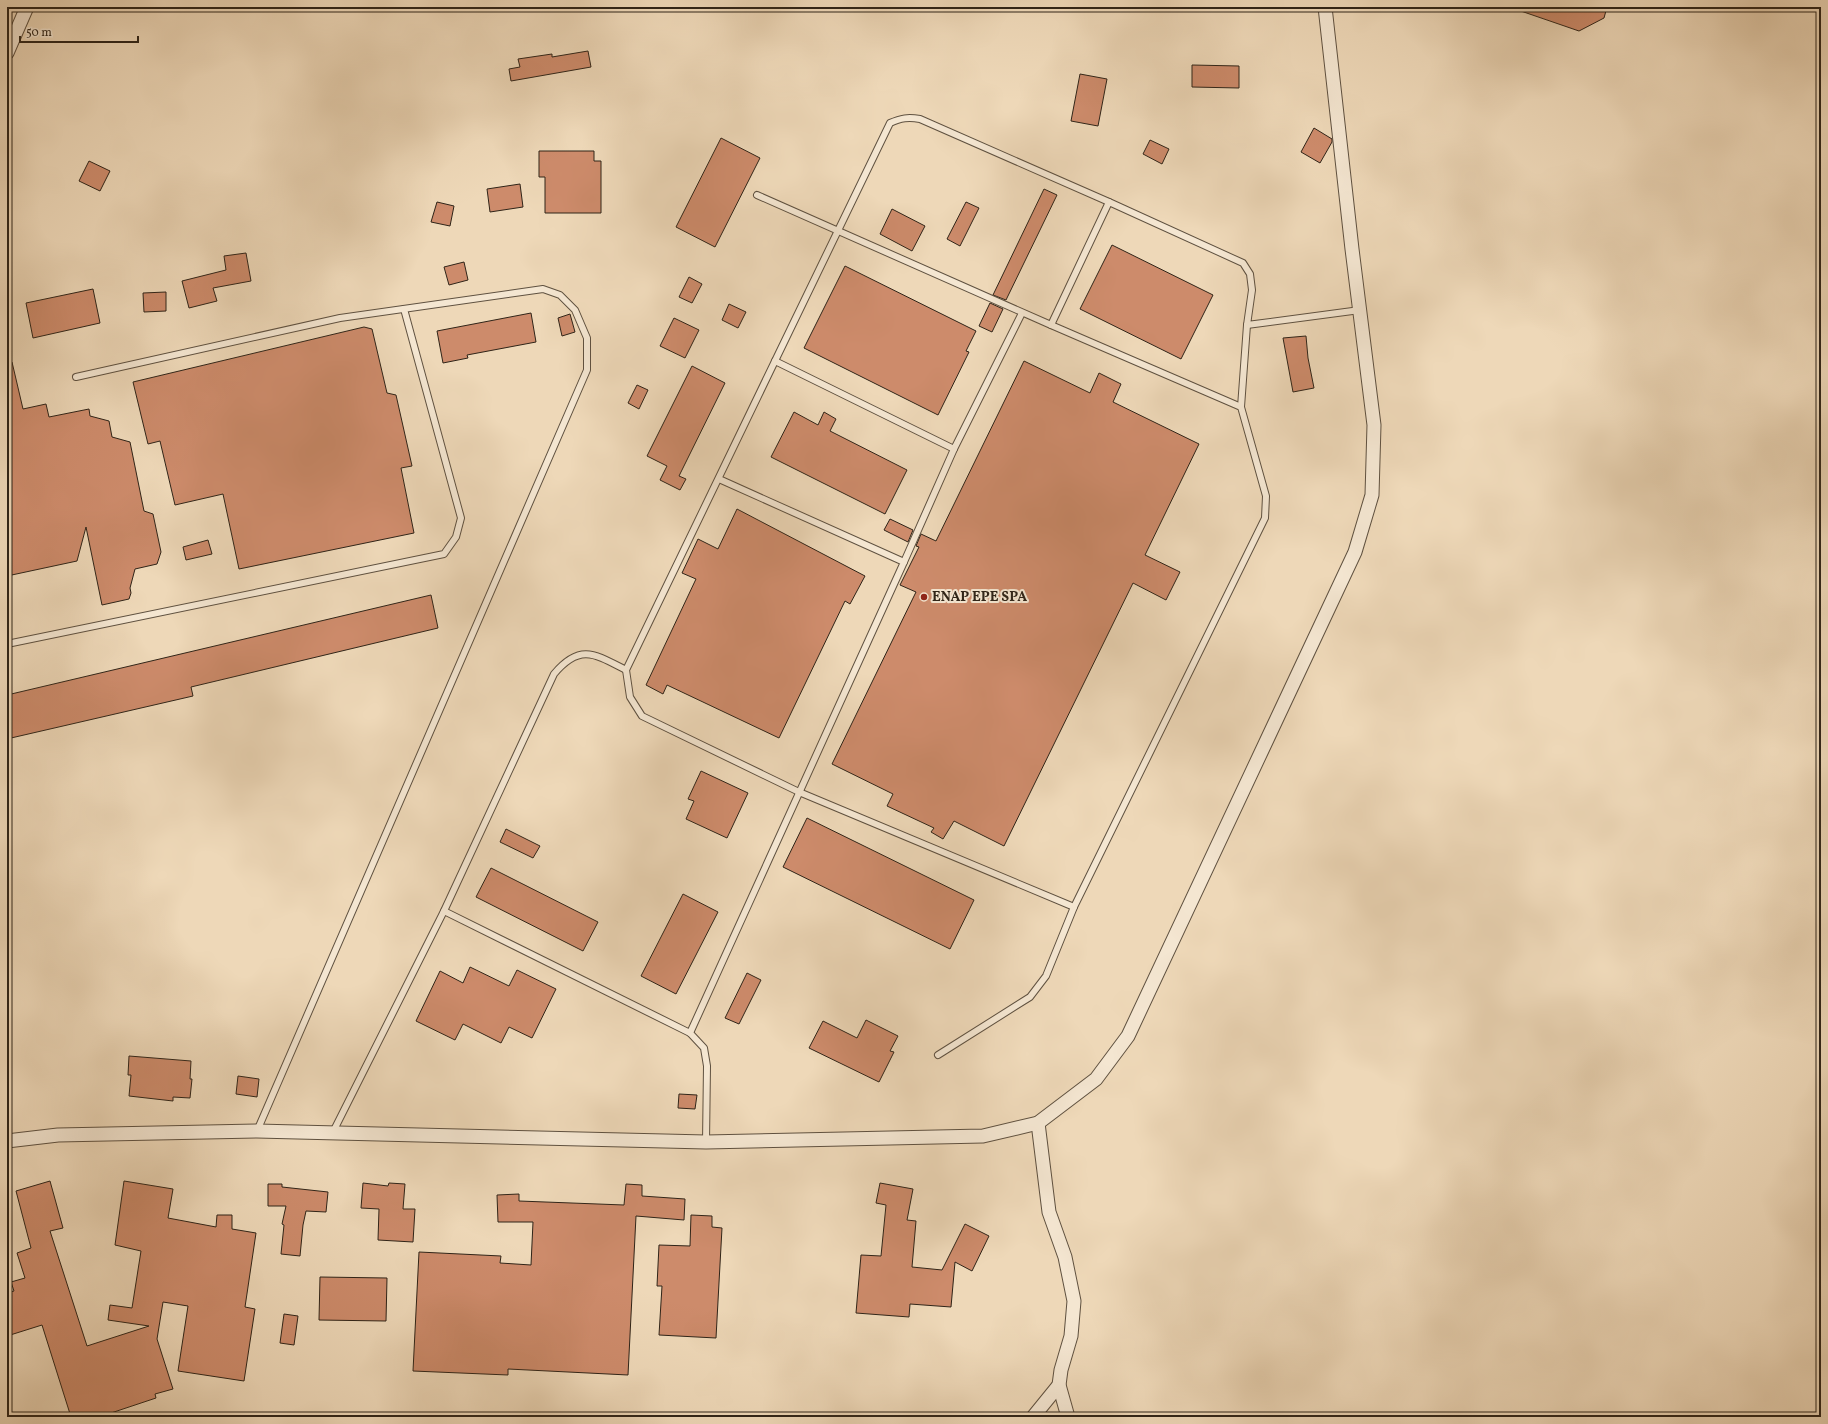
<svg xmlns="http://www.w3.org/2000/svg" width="1828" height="1424" font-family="Vollkorn,serif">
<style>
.building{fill:#cd8b6b;stroke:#2f2418}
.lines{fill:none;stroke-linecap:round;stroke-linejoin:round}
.lane-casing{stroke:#5f5140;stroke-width:8}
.street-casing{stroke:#5f5140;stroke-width:15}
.lane{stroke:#f4e6d1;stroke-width:6}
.street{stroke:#f4e6d1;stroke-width:13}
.poi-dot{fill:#8f2418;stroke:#f4e6d1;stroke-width:1.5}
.labels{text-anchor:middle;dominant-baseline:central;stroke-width:4;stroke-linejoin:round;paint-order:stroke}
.poi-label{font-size:14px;font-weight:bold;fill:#2f2418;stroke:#f4e6d1;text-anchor:start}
</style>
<rect width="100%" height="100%" fill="#eed8b8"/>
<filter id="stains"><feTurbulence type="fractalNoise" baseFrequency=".005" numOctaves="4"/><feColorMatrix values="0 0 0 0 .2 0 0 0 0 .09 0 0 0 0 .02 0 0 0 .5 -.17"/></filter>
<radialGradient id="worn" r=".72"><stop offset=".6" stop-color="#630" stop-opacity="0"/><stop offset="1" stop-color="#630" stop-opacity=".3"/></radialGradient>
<g class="building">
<polygon points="1516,7 1607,7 1604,18 1579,31 1515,9"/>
<polygon points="588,51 591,67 511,81 509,69 520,67 518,59 552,54 552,57"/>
<polygon points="1192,65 1239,66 1239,88 1192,87"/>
<polygon points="1080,74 1107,79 1098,126 1071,121"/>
<polygon points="1314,128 1332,139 1332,142 1320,163 1301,152"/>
<polygon points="721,138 760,158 715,247 676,227"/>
<polygon points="1150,140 1169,149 1162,164 1143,154"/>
<polygon points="539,151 594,151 594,161 601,161 601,213 545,213 545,177 539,177"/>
<polygon points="89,161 110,171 100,191 79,181"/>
<polygon points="520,184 523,207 490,212 487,189"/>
<polygon points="1044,189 1057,195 1006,300 993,295"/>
<polygon points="437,202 454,206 450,226 431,222"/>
<polygon points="966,202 979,208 960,246 947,239"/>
<polygon points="892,209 925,226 912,251 880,234"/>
<polygon points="1112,245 1213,295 1181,359 1080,309"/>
<polygon points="246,253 251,281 213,288 217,301 189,308 182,281 226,270 224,256"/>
<polygon points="464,262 468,280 449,285 444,267"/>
<polygon points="845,266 976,331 966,351 969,352 938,415 804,348"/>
<polygon points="689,277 702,284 692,303 679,297"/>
<polygon points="93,289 100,323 33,338 26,303"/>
<polygon points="166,292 166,311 144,312 143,293"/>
<polygon points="990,303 1003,309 992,332 979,326"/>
<polygon points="729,304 746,312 738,328 722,320"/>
<polygon points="531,313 536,342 467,355 468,358 443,363 437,331"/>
<polygon points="570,314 575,332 562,336 558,318"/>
<polygon points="674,318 699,330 685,358 660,346"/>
<polygon points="364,327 372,329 387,393 396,395 412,466 401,468 414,533 239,569 223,494 175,505 160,441 148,444 133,382"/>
<polygon points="1306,336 1308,358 1314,388 1293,392 1283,338"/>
<polygon points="1024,361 1090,393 1099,373 1121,384 1113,402 1199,444 1145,555 1180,572 1166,600 1133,583 1004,846 954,821 943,839 931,832 934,828 887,806 893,794 832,764 916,592 900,585 919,547 916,546 921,534 936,541"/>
<polygon points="12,362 23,409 46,404 49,417 89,409 90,416 109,421 112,437 130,442 144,511 153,514 161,552 157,564 135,569 130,588 131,593 129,599 102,605 86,527 77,561 7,576 7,363"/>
<polygon points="692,366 725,383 679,476 686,479 680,490 660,480 667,466 647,456"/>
<polygon points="637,385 648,390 639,409 628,403"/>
<polygon points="794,412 818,425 824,412 836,419 830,431 907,470 885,514 771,457"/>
<polygon points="737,509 865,576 850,604 845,601 779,738 667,685 663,694 646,685 696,579 682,573 698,539 718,549"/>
<polygon points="890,519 913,530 908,542 884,530"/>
<polygon points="208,540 212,554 186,560 183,547"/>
<polygon points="431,595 438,628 191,687 193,696 11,738 7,718 7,695"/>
<polygon points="701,771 748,793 727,838 686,819 694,801 688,799"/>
<polygon points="807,818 974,900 950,949 783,867"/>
<polygon points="506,829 540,846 533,858 500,842"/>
<polygon points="491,868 598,922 583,951 476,897"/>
<polygon points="683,894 718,912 676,994 641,976"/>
<polygon points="470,967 509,986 517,970 556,989 532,1038 509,1027 501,1043 463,1024 455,1040 416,1021 440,971 463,983"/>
<polygon points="747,973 761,980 739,1024 725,1018"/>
<polygon points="866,1020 898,1036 890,1051 894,1052 879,1082 809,1048 823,1021 857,1038"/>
<polygon points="129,1056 191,1061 190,1079 192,1079 190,1098 173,1097 173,1101 129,1096 131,1075 128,1075"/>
<polygon points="238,1076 259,1079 257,1097 236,1094"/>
<polygon points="679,1094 697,1095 695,1109 678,1108"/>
<polygon points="50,1181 63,1228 50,1231 87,1346 149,1326 108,1320 110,1305 132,1308 141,1251 115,1245 124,1181 173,1189 168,1218 216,1227 217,1215 232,1215 232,1229 256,1233 245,1307 255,1309 244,1381 178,1371 188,1306 163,1302 157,1339 173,1389 155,1394 156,1398 99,1417 71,1417 42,1325 7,1336 7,1293 14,1291 11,1282 25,1278 17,1253 31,1248 16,1191"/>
<polygon points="363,1183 388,1186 389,1183 405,1184 403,1209 415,1209 413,1242 378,1240 379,1209 361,1208"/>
<polygon points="880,1183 913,1189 907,1220 916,1221 912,1267 942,1270 965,1224 989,1236 972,1271 955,1262 951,1307 910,1304 909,1317 856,1313 861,1255 881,1256 886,1205 876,1203"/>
<polygon points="268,1184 282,1184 282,1187 328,1192 326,1212 306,1211 303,1225 300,1256 281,1254 284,1225 282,1224 286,1206 268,1206"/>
<polygon points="626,1184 642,1185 642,1196 685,1199 684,1220 636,1216 628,1375 508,1369 508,1375 413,1371 419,1252 501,1256 500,1263 531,1265 533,1222 498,1222 497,1195 519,1194 519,1201 624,1205"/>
<polygon points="691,1215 712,1216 712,1227 722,1228 716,1338 659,1335 662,1286 657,1286 659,1245 690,1246"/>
<polygon points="320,1277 387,1278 386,1321 319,1320"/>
<polygon points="284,1314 298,1316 294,1345 280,1343"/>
</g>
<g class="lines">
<g class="lane-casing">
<g id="lane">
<polyline points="757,195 1051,325"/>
<path d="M1022 313 954 449 775 361 890 123C901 118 908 117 920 119L1109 202"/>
<polyline points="775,361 626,670 630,697 642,716 799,792 1074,907"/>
<polyline points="76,377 340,318 543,289 560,295 575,310 587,338 587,370 257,1131"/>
<polyline points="1241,407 1247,325"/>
<polyline points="904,562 954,449"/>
<polyline points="7,644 444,554 456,537 461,518 404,309"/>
<polyline points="444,911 690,1033"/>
<polyline points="938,1055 1030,997 1046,976 1074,907 1265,518 1266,496 1241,407 1051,325 1109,202 1243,263 1250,274 1252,290 1247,325 1360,310"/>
<path d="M333 1132 444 911 554 674C580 643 595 654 626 670"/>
<polyline points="706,1142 707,1066 704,1048 690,1033 904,562 719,479"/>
</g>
</g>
<g class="street-casing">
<g id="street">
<polyline points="7,53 27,7"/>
<polyline points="1038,1123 1049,1212 1065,1257 1074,1301 1071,1336 1061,1370 1059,1385 1068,1417"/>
<polyline points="7,1141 58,1135 257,1131 706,1142 983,1136 1038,1123 1096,1079 1128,1036 1355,552 1372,495 1374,425 1352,249 1325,7"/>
<polyline points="1033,1417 1059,1385"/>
</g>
</g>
<use href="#lane" class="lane"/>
<use href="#street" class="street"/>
</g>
<circle class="poi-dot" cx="924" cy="597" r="4"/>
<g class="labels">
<g class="poi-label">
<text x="932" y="597">ENAP EPE SPA</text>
</g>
</g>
<rect width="1828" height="1424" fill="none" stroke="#eed8b8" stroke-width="24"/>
<rect x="8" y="8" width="1812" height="1408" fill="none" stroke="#2f2418" stroke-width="2"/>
<rect x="12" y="12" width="1804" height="1400" fill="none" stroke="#2f2418"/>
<path d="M20 36v6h118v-6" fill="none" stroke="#2f2418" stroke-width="2"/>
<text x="26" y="36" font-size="12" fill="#2f2418" stroke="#f4e6d1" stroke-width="3" paint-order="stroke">50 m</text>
<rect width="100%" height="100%" filter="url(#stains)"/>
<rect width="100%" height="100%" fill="url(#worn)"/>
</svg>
